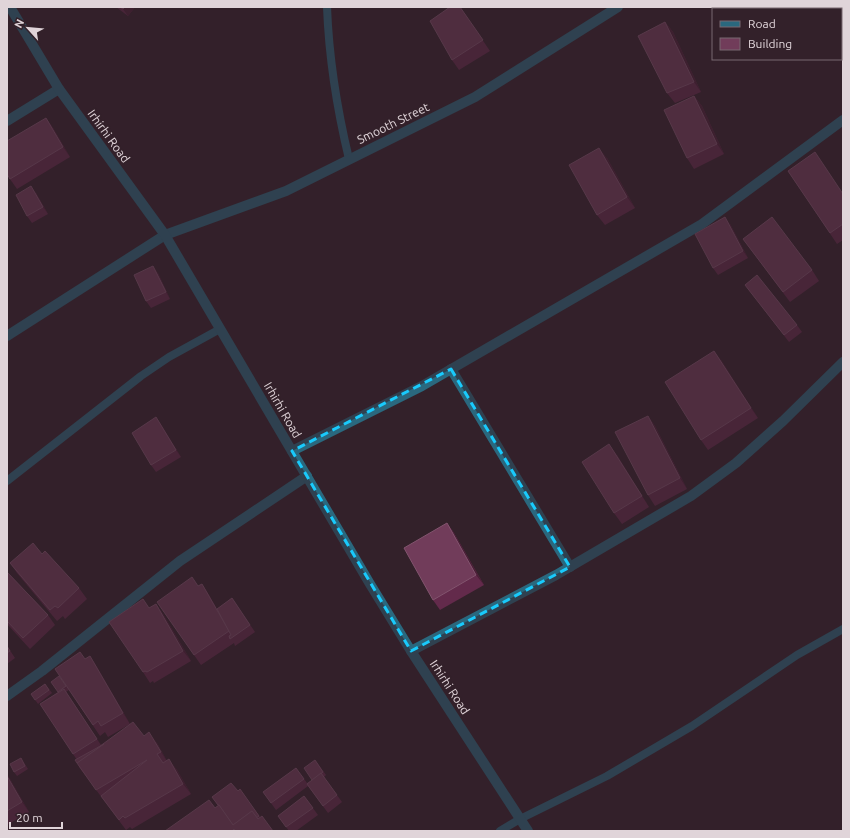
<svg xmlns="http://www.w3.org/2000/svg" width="850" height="838" font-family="Ubuntu,sans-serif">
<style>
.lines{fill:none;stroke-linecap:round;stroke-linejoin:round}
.service{stroke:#2a687e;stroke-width:8}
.minor{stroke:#2a687e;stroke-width:10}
.tertiary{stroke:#2a687e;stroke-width:10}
.wall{fill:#632a4b}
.shaded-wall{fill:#4a1f37}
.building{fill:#713c5a;stroke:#82546e}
.marked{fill:none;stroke:#19cafc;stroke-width:3;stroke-dasharray:8 5;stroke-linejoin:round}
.labels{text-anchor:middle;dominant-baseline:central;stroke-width:3.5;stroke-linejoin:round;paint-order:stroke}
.street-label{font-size:12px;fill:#e0d4d9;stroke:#33212a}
</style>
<rect width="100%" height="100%" fill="#33212a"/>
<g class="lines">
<g class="service">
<path d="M327 7C329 59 337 109 349 159"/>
<polyline points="7,481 141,376 169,357 220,329"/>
<polyline points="500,831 520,819 607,776 692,726 797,655 843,629"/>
</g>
<g class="minor">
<polyline points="7,121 59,89"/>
<polyline points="7,336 165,235 286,191 475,97 618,7"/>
<polyline points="451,369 570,567"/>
<polyline points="292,451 422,386 702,224 843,120"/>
<polyline points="411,651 556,575 691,496 736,463 783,421 843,362"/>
<polyline points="7,696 42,671 180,561 307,476"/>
</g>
<polyline class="tertiary" points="10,7 59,89 165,235 370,584 411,651 528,831"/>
</g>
<g class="wall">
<polygon points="116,7 135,7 128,16"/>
<polygon points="460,7 490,51 459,70 452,60"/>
<polygon points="665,22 673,32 701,92 675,103 667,93"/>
<polygon points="694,96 702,106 724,154 694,169 687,158"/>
<polygon points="46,118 53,128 70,157 17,189 10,179"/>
<polygon points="607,158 635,208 605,225 597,215"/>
<polygon points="788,171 843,194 843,240 837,244"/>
<polygon points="36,193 48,214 32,223 27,216"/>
<polygon points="730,224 748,258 718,275 713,268"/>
<polygon points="743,239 812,270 819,281 790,302"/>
<polygon points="158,273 170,299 151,308 146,301"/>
<polygon points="745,285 797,325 802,332 789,342"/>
<polygon points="714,351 758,418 708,450 701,440"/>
<polygon points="648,416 655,426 687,489 655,506 648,495"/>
<polygon points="156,417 181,457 156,472 151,465"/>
<polygon points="617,455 649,507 622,524 614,513"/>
<polygon points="447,523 454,533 484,585 440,610 433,600"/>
<polygon points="42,554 79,588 87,599 65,619 63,616 57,621 17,573 10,563"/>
<polygon points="7,572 48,615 55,625 30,649 7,624"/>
<polygon points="202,584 209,595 217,609 232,598 255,632 235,646 234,643 201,665 157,602 198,586"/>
<polygon points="156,604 163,614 191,661 154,683 153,681 150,683 143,672 149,608"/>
<polygon points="7,646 15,658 7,664"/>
<polygon points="90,656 97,667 130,724 108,737 105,732 100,736 69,690 66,692 101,745 144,736 157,743 167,761 177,770 191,794 132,829 130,827 126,830 79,767 77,760 40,704 58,692 85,659"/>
<polygon points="45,684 52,693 38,704 31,694"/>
<polygon points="21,758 28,769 17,776 14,772"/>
<polygon points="315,760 326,775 324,777 342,802 328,813 308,786 276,810 263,792 296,768 307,783 312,780"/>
<polygon points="7,774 29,812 7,825"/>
<polygon points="240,789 260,817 273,831 165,831 215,808 218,805 212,797 238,791"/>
<polygon points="304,796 318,815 296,831 289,831 278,816"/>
</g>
<g class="shaded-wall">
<polygon points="125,7 135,7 128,16 123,9"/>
<polygon points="665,22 673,32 701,92 694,82"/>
<polygon points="694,96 702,106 724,154 717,144"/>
<polygon points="46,118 53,128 70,157 63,147"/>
<polygon points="599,148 607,158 635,208 627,197"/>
<polygon points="31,186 36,193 48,214 43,207"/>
<polygon points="725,217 730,224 748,258 743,251"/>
<polygon points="153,266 158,273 170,299 166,292"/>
<polygon points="714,351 722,361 758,418 751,408"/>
<polygon points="648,416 655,426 687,489 680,478"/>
<polygon points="156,417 161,424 181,457 176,450"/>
<polygon points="609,444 617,455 649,507 642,496"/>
<polygon points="447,523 454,533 484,585 476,575"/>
<polygon points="202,584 209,595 233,637 229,631"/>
<polygon points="156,604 163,614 191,661 183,651"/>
<polygon points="90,656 97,667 130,724 123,713"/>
<polygon points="64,689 71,699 104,749 97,739"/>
<polygon points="149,732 157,743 168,763 161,752"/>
<polygon points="169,759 177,770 191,794 183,784"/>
<polygon points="7,774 29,812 22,802 7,776"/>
</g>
<g class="building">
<polygon points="120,7 125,7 123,9"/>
<polygon points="450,7 460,7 483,40 452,60 430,21"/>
<polygon points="665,22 694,82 667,93 638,36"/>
<polygon points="694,96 717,144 687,158 664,110"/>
<polygon points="46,118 63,147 10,179 7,174 7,141"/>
<polygon points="599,148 627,197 597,215 569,165"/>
<polygon points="815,152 843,194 843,224 830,233 788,171"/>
<polygon points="31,186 43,207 27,216 16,195"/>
<polygon points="725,217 743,251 713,268 695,234"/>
<polygon points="772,217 812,270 783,292 743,239"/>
<polygon points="153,266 166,292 146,301 134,275"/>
<polygon points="757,275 797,325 784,335 745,285"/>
<polygon points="714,351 751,408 701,440 665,382"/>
<polygon points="648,416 680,478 648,495 615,432"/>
<polygon points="156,417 176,450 151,465 132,433"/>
<polygon points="609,444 642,496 614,513 582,462"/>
<polygon points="447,523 476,575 433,600 404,548"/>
<polygon points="33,543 42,554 45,551 79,588 58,608 55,606 50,610 10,563"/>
<polygon points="7,572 48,615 23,638 7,621"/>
<polygon points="192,577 198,586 202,584 229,631 194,655 157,602"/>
<polygon points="232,598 250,625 230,639 229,636 231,635 217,609"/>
<polygon points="143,599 149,608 156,604 183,651 147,672 145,671 143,672 109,622"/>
<polygon points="7,646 10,651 7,653"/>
<polygon points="80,652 85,659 90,656 123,713 101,726 98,721 93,725 55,669"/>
<polygon points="59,676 66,686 58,692 51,682"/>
<polygon points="45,684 49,690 35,700 31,694"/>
<polygon points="64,689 97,739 73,754 40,704"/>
<polygon points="133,722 144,736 149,732 161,752 157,754 163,763 169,759 183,784 125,818 123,816 119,820 101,796 147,760 96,790 77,763"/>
<polygon points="104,744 77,763 75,760"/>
<polygon points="21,758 25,766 14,772 10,764"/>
<polygon points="315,760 323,772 312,780 304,768"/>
<polygon points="296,768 304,779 271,803 263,792"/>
<polygon points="321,773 337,795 323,806 307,784"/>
<polygon points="7,776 22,802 7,811"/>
<polygon points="231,783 238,791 240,789 259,816 256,818 252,811 233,825 219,805 218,805 212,797"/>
<polygon points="304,796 313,808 286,827 278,816"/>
<polygon points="209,800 215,808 219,805 233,825 252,811 258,819 262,816 273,831 235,831 234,829 232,831 165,831"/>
</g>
<path d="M0 0H850V838H0ZM451 369 570 567 411 651 292 451Z" fill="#33212a" fill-opacity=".55" fill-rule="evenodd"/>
<path class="marked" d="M451 369 570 567 411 651 292 451Z"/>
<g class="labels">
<g class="street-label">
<text transform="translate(393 123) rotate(-26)">Smooth Street</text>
<text transform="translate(109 136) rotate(54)">Irhirhi Road</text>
<text transform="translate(283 410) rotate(60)">Irhirhi Road</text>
<text transform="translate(450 687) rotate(57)">Irhirhi Road</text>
</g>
</g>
<rect width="850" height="838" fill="none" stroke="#e0d4d9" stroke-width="16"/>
<rect x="712" y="8" width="130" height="52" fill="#33212a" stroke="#786970"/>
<rect x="720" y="21" width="20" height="6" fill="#2a687e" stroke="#786970"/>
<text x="748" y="28" font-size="12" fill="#e0d4d9">Road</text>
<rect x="720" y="38" width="20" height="12" fill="#713c5a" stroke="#786970"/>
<text x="748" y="48" font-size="12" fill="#e0d4d9">Building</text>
<g transform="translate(28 28) rotate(297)" stroke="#33212a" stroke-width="3" paint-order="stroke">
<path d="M0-3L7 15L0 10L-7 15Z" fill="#e0d4d9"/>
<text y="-6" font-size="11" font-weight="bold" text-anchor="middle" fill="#e0d4d9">N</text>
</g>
<path d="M10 822v6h52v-6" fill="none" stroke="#e0d4d9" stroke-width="2"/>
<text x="16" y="822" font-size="12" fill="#e0d4d9" stroke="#33212a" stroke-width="3" paint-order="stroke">20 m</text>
</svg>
